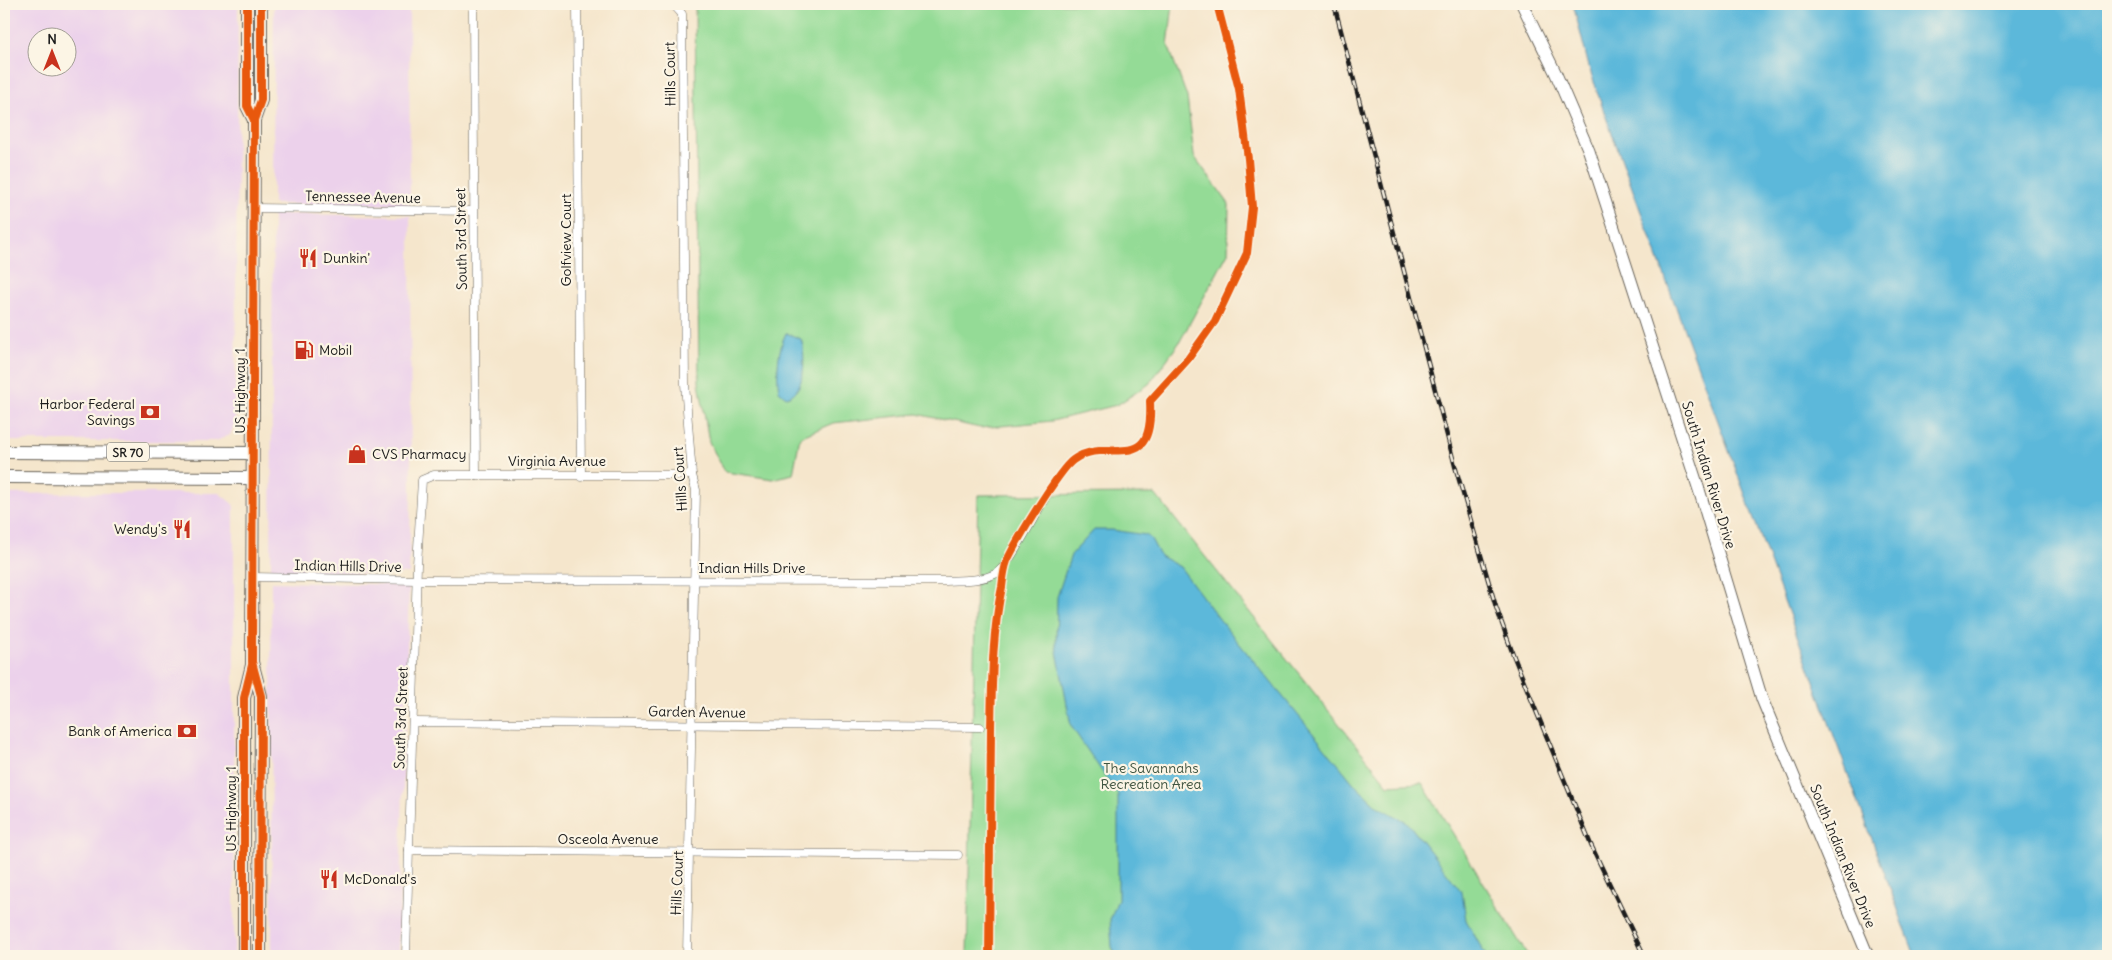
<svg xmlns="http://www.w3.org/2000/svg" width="2112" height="960" font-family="Delius,sans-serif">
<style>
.built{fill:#ecd1eb;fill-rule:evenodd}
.green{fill:#94db96;stroke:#587c59}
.water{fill:#5cb8da;stroke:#3c6a7b}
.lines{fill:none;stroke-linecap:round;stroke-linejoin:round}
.street-casing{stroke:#68635a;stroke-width:9}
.secondary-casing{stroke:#68635a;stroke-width:13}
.primary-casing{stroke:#68635a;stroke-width:14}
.street{stroke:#fff;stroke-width:8}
.secondary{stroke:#fff;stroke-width:11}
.primary{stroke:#fff;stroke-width:12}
.rail-casing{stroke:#1c1c1c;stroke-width:4.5}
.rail{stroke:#fcf5e5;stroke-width:2.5;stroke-dasharray:8;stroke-linecap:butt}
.cycleway-casing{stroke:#fcf5e5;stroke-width:11}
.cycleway{stroke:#e8590c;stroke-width:8}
.labels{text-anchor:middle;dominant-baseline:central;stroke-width:4.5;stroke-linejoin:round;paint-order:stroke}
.shield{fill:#fcf5e5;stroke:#5f5d58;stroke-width:1}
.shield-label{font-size:12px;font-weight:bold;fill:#1c1c1c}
.street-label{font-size:14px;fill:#1c1c1c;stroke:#fcf5e5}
.poi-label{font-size:14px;fill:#1c1c1c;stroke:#fcf5e5;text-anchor:start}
.park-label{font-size:14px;fill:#405541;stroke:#fcf5e5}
</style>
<rect width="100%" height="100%" fill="#fcf5e5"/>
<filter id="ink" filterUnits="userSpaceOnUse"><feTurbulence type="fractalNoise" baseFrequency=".02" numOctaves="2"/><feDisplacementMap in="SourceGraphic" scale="10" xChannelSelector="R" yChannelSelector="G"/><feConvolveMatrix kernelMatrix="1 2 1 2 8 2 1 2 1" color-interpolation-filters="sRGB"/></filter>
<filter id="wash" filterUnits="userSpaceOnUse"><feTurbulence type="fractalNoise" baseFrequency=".0096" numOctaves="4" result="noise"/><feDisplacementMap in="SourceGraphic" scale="20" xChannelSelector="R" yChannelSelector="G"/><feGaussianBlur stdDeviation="1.12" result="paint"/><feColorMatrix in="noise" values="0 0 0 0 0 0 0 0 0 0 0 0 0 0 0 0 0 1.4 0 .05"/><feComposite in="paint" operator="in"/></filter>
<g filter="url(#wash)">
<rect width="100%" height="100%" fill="#f5e6cc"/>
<g class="built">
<path d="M4 4H238L235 422 230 435 216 441H4ZM38 38H68V68H38Z"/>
<polygon points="274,4 409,4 410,205 273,204"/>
<polygon points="273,214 410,216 411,494 409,574 271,572"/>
<polygon points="87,493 219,493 234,505 234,956 4,956 4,494"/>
<polygon points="271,582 409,585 398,956 272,956"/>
</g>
<g class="green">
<polygon points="695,4 1173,4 1168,45 1187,97 1194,156 1229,204 1228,253 1179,343 1149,384 1117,405 1052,421 980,428 917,414 833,423 800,437 793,474 773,479 725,472 709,442 699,382"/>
<polygon points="1155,494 1388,785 1422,783 1528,956 967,956 978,495"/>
</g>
<g class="water">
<polygon points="1573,4 2108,4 2108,956 1915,956 1603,109 1589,67"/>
<path d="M786 333 801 339C806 354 806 394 786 397L779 391C776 373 778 349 786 333Z"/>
<polygon points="1094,530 1112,530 1146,535 1151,539 1160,556 1180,567 1220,620 1356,786 1377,806 1407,822 1462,892 1466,920 1486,956 1116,956 1112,947 1110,920 1118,899 1118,795 1071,726 1056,646 1057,597 1071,555"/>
</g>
</g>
<g filter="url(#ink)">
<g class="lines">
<g class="street-casing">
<g id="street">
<polyline points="476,4 473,11 476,475"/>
<polyline points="577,4 581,477"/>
<polyline points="673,4 682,14 685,384 692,475 696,490 687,956"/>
<polyline points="254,208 473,211"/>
<path d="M252 577 417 580 946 581C962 580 980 581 995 574 1014 565 1047 483 1072 461 1105 432 1154 482 1150 401"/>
<polyline points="414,722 980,727"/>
<polyline points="409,850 958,855"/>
<polyline points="406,956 417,565 422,480 434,475 692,475"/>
</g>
</g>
<g class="secondary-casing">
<polyline id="secondary" points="1522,4 1556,74 1589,151 1700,493 1762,699 1868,956"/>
</g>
<g class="primary-casing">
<g id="primary">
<polyline points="247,4 247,106 254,120 252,662 261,696 260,956"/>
<polyline points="254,120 261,100 261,4"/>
<polyline points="4,452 252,453"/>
<polyline points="4,477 252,478"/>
<polyline points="244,956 244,698 252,665"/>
</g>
</g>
<use href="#street" class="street"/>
<use href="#secondary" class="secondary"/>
<use href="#primary" class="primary"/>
<g class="rail-casing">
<polyline id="rail" points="1334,4 1455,466 1496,607 1514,657 1591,845 1644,956"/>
</g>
<use href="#rail" class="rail"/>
<g class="cycleway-casing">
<g id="cycleway">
<polyline points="247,4 247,106 254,120 252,662 261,696 260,956"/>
<polyline points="254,120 261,100 261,4"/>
<polyline points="244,956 244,698 252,665"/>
<path d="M989 956C990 881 990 805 991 730 992 681 992 634 1002 587 1003 578 1004 569 1007 561 1015 543 1059 470 1073 460 1109 434 1154 479 1150 401L1188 359 1215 321 1247 253 1252 207 1248 159 1239 89 1217 4"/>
</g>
</g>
<use href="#cycleway" class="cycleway"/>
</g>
</g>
<defs>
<g id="restaurant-bare" transform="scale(1.5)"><path d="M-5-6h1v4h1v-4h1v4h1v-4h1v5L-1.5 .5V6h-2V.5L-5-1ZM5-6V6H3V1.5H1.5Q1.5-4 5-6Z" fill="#c8321e" stroke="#fcf5e5" stroke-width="2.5" paint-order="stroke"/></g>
<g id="fuel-bare" transform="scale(1.5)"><path d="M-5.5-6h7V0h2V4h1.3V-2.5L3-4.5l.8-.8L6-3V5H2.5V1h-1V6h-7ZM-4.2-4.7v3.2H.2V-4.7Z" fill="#c8321e" stroke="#fcf5e5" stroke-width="2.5" paint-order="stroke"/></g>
<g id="bank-bare" transform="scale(1.5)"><path d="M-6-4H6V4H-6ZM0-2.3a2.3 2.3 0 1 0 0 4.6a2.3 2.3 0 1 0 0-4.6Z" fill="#c8321e" stroke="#fcf5e5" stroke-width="2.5" paint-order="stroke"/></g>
<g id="shop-bare" transform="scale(1.5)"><path d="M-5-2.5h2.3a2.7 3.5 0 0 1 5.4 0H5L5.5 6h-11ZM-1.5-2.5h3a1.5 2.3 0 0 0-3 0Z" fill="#c8321e" stroke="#fcf5e5" stroke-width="2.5" paint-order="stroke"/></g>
</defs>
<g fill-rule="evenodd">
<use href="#restaurant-bare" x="308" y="258"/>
<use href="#fuel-bare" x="304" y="350"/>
<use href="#bank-bare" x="150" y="412"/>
<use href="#shop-bare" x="357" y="454"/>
<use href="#restaurant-bare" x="182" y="529"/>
<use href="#bank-bare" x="187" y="731"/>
<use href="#restaurant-bare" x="329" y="879"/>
</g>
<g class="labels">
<rect class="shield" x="107" y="442.5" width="42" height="19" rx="4"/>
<g class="shield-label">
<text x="128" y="452">SR 70</text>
</g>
<g class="street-label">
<text transform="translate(670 74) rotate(-91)">Hills Court</text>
<text transform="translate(363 197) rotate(1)">Tennessee Avenue</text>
<text transform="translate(461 239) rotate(-91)">South 3rd Street</text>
<text transform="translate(566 240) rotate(-90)">Golfview Court</text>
<text transform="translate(240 391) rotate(-90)">US Highway 1</text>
<text x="557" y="461">Virginia Avenue</text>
<text transform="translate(1709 475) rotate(73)">South Indian River Drive</text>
<text transform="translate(680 479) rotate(-94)">Hills Court</text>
<text transform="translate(348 566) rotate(1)">Indian Hills Drive</text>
<text x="752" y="568">Indian Hills Drive</text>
<text transform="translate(697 712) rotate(1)">Garden Avenue</text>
<text transform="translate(401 718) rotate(-88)">South 3rd Street</text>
<text transform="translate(231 809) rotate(-90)">US Highway 1</text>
<text x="608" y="839">Osceola Avenue</text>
<text transform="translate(1843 856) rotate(68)">South Indian River Drive</text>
<text transform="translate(677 883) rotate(-88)">Hills Court</text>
</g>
<g class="poi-label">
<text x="323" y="258">Dunkin'</text>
<text x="319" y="350">Mobil</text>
<text x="135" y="404" text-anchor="end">Harbor Federal<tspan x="135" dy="16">Savings</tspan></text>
<text x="372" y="454">CVS Pharmacy</text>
<text x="167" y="529" text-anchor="end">Wendy's</text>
<text x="172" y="731" text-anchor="end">Bank of America</text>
<text x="344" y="879">McDonald's</text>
</g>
<g class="park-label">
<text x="1151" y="768">The Savannahs<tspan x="1151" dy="16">Recreation Area</tspan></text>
</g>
</g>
<rect width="2112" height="960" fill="none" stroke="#fcf5e5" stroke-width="20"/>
<g transform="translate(52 52)"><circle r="24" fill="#fcf5e5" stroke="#a29e95"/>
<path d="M0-4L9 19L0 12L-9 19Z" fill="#c8321e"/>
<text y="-8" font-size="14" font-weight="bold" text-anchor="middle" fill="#1c1c1c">N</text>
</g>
</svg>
